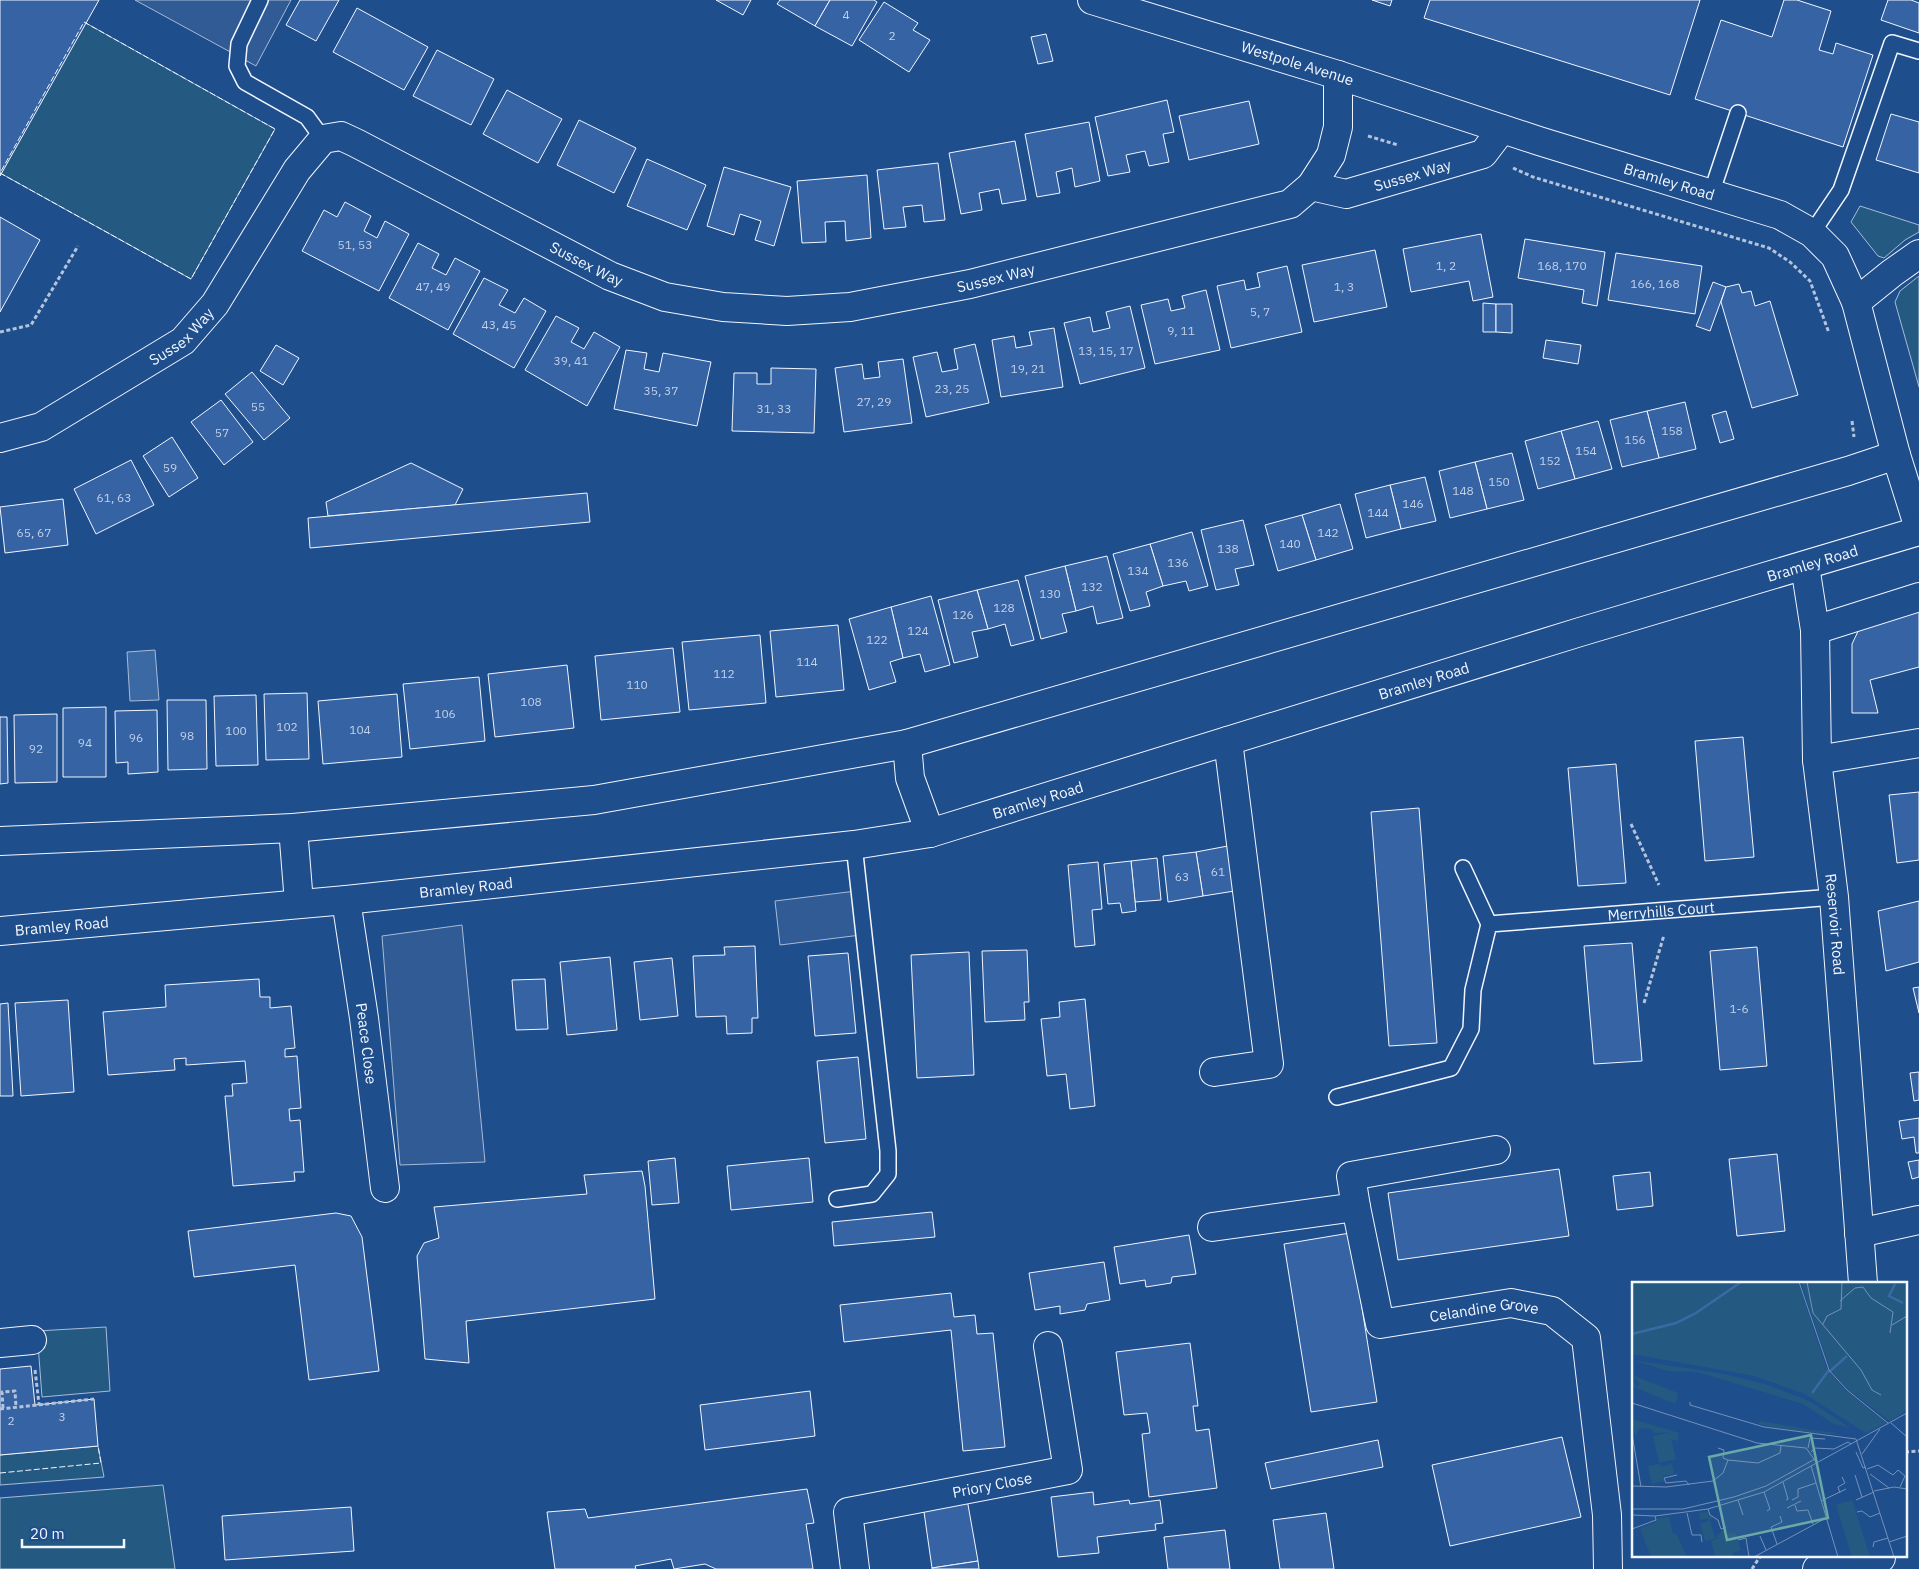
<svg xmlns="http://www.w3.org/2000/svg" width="1919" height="1569" font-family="'IBM Plex Sans',sans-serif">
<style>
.green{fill:#245a82;stroke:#a8bbd7}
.parking{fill:#305b95;stroke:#a8bbd7}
.water{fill:#3b69a3;stroke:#a8bbd7}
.building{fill:#3563a3;stroke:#f2f6ff}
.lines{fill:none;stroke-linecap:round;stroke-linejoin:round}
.lane-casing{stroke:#f2f6ff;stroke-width:18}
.street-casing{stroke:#f2f6ff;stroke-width:30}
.primary-casing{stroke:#f2f6ff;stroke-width:30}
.path{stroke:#b3c4dc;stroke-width:3;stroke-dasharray:4 2.5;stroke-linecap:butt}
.lane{stroke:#1f4e8c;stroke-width:15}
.street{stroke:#1f4e8c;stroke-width:28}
.primary{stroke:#1f4e8c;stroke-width:28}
.fence{stroke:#f2f6ff;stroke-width:1;stroke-dasharray:6 2.5;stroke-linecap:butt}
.labels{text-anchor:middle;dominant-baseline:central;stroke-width:4;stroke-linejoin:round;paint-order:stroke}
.number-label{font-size:12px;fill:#c3d1e8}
.street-label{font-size:15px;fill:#f2f6ff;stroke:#1f4e8c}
.inset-river{fill:none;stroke:#3b69a3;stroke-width:2.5}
.inset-road{fill:none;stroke:#7391ba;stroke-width:1}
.view{fill:#6aa9a8;fill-opacity:0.15;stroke:#6aa9a8;stroke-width:2.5}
.inset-edge{fill:none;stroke:#f2f6ff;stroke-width:2.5}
</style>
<rect width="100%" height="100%" fill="#1f4e8c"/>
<g class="green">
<polygon points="84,22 275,129 191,279 0,173"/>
<polygon points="1860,206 1919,225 1919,232 1905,240 1884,258 1878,256 1851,222"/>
<polygon points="1919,276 1919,387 1895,302 1900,291"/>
<polygon points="106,1327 110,1391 42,1397 37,1331"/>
<polygon points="98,1446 104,1477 0,1485 0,1455"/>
<polygon points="163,1485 175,1569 0,1569 0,1498"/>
</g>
<g class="parking">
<polygon points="135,0 291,0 256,66"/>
<polygon points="856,891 861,935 780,945 775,901"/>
<polygon points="462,925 485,1162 400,1165 382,936"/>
</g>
<polygon class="water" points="155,650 159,700 130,701 127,652"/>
<g class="building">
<polygon points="0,0 99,0 0,176"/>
<polygon points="300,0 339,0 316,41 286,25"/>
<polygon points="716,0 751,0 743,15"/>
<polygon points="780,0 830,0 815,26 777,4"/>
<polygon points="830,0 874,0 877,2 852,46 815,26"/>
<polygon points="1372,0 1392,0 1390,6"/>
<polygon points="1430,0 1700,0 1670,95 1424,18"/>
<polygon points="1784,0 1797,0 1831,11 1819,50 1833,54 1836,43 1873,55 1843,147 1695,99 1721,20 1772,37"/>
<polygon points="1888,0 1911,0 1919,3 1919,33 1881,20"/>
<polygon points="884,2 918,23 913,30 930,40 909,72 859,40"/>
<polygon points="357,8 428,47 404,90 333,52"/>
<polygon points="1046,34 1053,61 1038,64 1031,37"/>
<polygon points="437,50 494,79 471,125 413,96"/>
<polygon points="507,90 562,119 538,163 483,134"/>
<polygon points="1167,100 1174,132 1163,134 1169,162 1149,166 1145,151 1126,155 1130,172 1108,176 1095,117"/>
<polygon points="1249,101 1259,144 1189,160 1179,116"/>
<polygon points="1891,114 1919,122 1919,173 1876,160"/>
<polygon points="579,120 636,148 614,193 557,165"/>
<polygon points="1089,122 1100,181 1075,187 1072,168 1056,172 1060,193 1037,197 1025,134"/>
<polygon points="1015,141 1026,200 1002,204 999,189 979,193 982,210 961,214 949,153"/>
<polygon points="647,159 706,185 687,230 627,206"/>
<polygon points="938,163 945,220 924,222 922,205 903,207 906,227 884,229 877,170"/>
<polygon points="724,167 791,187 774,246 755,240 761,221 740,214 734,235 707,226"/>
<polygon points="867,175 871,238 846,241 845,221 825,222 826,242 802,243 797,181"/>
<polygon points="345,202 371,216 364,231 377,238 385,221 409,234 379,291 302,251 324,210 337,217"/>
<polygon points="0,217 40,240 0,312"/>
<polygon points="1481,234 1493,297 1473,301 1469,281 1411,292 1403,249"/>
<polygon points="1525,239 1605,252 1597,306 1582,303 1584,290 1518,278"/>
<polygon points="418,243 439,254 432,268 446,275 455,258 480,271 448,330 389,298"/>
<polygon points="1375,250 1387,307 1314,322 1302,265"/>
<polygon points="1616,253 1702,266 1695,314 1608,300"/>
<polygon points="1287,266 1302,332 1231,348 1217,286 1244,280 1246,290 1260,287 1257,273"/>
<polygon points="484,278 508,290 499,305 515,313 524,298 546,311 514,368 453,334"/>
<polygon points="1713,282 1726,287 1710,331 1696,326"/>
<polygon points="1739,284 1742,293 1751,291 1755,306 1770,301 1798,395 1752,408 1721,302 1726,287"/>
<polygon points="1206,290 1220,350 1155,364 1141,305 1168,299 1171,311 1185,308 1182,296"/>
<polygon points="1483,303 1496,304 1496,332 1483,332"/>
<polygon points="1496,304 1512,304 1512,333 1496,332"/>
<polygon points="1130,306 1145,368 1080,384 1064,323 1090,317 1093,332 1110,328 1106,312"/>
<polygon points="556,316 579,328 571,342 584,349 594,332 620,347 587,406 525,370"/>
<polygon points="1054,328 1063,387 1001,397 992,340 1014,336 1016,348 1032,345 1029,332"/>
<polygon points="1546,340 1581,345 1578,364 1543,358"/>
<polygon points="975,344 989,403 926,417 913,357 937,352 942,372 958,369 954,349"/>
<polygon points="276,345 299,358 283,385 260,371"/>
<polygon points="626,350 647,353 644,369 659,372 663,353 711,362 697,426 614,409"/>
<polygon points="903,359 912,423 844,432 835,368 862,364 864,379 880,377 878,362"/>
<polygon points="771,368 816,369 814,433 732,431 734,373 757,373 757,384 771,384"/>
<polygon points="252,372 290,418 264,440 225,394"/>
<polygon points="221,400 253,442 224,465 191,422"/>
<polygon points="1685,402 1696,449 1659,458 1647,411"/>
<polygon points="1647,411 1659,458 1622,467 1610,420"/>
<polygon points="1726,411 1734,439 1720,443 1712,415"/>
<polygon points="1598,421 1612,469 1575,479 1561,431"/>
<polygon points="1561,431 1575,479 1538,489 1525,441"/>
<polygon points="172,437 198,478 169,497 143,456"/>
<polygon points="1512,453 1524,500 1487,509 1475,462"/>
<polygon points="131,460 154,505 96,534 74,489"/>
<polygon points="1475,462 1487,509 1450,518 1439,471"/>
<polygon points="411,463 463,489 455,505 328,516 326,502"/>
<polygon points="1425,477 1436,521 1401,529 1390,485"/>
<polygon points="1390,485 1401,529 1366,538 1355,494"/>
<polygon points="587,493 590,522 310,548 308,518"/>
<polygon points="63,499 68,545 5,553 0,507"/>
<polygon points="1340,504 1353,549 1316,560 1302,515"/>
<polygon points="1302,515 1316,560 1278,571 1265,525"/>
<polygon points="1243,520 1254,565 1235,569 1239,585 1216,590 1201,530"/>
<polygon points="1192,532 1208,586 1189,591 1186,581 1163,586 1150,544"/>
<polygon points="1150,544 1163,586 1146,592 1150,606 1130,611 1113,554"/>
<polygon points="1107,556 1123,618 1097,624 1093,606 1076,611 1065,566"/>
<polygon points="1065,566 1076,611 1062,614 1067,632 1041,639 1025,576"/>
<polygon points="1018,580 1034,640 1011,646 1005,624 988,629 977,590"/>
<polygon points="977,590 988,629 972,632 978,657 954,663 938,600"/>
<polygon points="931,596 950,665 925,672 920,654 903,658 891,607"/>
<polygon points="891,607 903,658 890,662 896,682 869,690 849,619"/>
<polygon points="1919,609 1919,667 1870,680 1878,713 1852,713 1852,644 1862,623"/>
<polygon points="838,625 844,690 776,697 770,631"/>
<polygon points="760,635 766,703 689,710 682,642"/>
<polygon points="673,648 680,712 601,720 595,656"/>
<polygon points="567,665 574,728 495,737 488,674"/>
<polygon points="479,677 485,741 410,749 403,684"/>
<polygon points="307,693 309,759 266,760 264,694"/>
<polygon points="397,694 402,757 323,764 318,701"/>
<polygon points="256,695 258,765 216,766 214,696"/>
<polygon points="167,700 206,700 207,769 168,770"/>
<polygon points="106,707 106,777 63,777 63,708"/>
<polygon points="157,710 158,772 128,774 128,762 116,763 115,711"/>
<polygon points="57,714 57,782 15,783 14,715"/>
<polygon points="0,717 7,717 8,783 0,784"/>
<polygon points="1743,737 1754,857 1705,861 1695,741"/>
<polygon points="1616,764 1626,883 1578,886 1568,768"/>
<polygon points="1919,792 1919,860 1897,863 1889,795"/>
<polygon points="1419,808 1437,1043 1389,1046 1371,812"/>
<polygon points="1233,845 1241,890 1203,896 1196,852"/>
<polygon points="1196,852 1203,896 1168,902 1163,856"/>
<polygon points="1157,858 1161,900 1135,902 1131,861"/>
<polygon points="1131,861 1136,911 1122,913 1120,903 1108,904 1104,864"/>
<polygon points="1098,862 1102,909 1092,910 1095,945 1075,947 1068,865"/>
<polygon points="1919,901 1919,962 1886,971 1878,911"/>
<polygon points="1632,943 1642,1061 1594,1064 1584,946"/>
<polygon points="755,946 758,1018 752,1018 752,1033 727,1034 726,1016 696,1017 693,956 725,955 724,947"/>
<polygon points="1757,947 1767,1066 1720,1070 1710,951"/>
<polygon points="1027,950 1029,1002 1024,1002 1025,1020 985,1022 982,951"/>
<polygon points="969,952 974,1075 917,1078 911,955"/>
<polygon points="848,953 856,1033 815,1036 808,956"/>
<polygon points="610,957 617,1030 567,1035 560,962"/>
<polygon points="672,958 678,1016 640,1020 634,962"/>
<polygon points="259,979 260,997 270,997 270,1008 291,1006 295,1048 285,1049 285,1057 297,1056 301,1108 289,1109 290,1121 300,1120 304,1172 294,1172 295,1181 233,1186 225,1096 233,1096 232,1084 247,1083 245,1061 186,1065 186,1058 174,1059 175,1070 108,1075 103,1012 166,1007 165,985"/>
<polygon points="545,979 548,1029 516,1030 512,980"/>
<polygon points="1919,987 1919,1013 1913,988"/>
<polygon points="1085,999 1095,1106 1070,1109 1066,1074 1047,1076 1041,1019 1060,1017 1059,1002"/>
<polygon points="68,1000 74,1092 21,1096 15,1003"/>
<polygon points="8,1003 13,1096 0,1096 0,1004"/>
<polygon points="858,1057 866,1139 825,1143 817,1061"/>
<polygon points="1919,1072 1919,1100 1914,1101 1910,1073"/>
<polygon points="1919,1118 1919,1153 1916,1153 1914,1137 1902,1139 1899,1121"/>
<polygon points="1777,1154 1785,1231 1737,1236 1729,1159"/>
<polygon points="675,1158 679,1203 652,1205 648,1161"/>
<polygon points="809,1158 813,1202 731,1210 727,1166"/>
<polygon points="1919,1160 1919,1177 1912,1179 1908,1162"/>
<polygon points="1559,1169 1569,1236 1398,1260 1388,1193"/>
<polygon points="642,1171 645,1186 655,1299 466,1321 469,1363 425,1359 417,1256 424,1243 439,1238 434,1207 587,1194 584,1175"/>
<polygon points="1650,1172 1653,1206 1617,1210 1613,1176"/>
<polygon points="932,1212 935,1237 834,1246 832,1222"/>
<polygon points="336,1213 351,1216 362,1237 379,1371 309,1380 295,1265 194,1277 188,1231"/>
<polygon points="1350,1233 1377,1402 1311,1412 1284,1244"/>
<polygon points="1189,1235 1196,1274 1172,1277 1171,1283 1146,1287 1145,1280 1120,1284 1114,1247"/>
<polygon points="1104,1262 1110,1300 1087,1304 1085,1310 1060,1314 1060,1306 1035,1310 1029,1273"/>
<polygon points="951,1293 954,1317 975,1315 977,1334 993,1333 1005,1447 963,1451 951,1330 844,1342 840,1305"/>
<polygon points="1190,1343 1198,1406 1193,1406 1196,1431 1209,1429 1217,1488 1149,1497 1142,1434 1150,1433 1147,1413 1124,1415 1116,1352"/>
<polygon points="31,1366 35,1405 94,1399 98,1446 0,1455 0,1369"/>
<polygon points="810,1391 815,1436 705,1450 700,1405"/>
<polygon points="1562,1437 1581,1517 1450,1546 1432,1465"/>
<polygon points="1378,1440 1383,1467 1271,1489 1265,1463"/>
<polygon points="807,1489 814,1523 806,1524 813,1569 716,1569 705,1564 674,1569 671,1559 635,1566 636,1569 555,1569 547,1512 585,1509 588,1518"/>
<polygon points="1093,1492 1094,1505 1129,1500 1130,1504 1160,1500 1163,1523 1155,1524 1156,1530 1097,1537 1099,1553 1058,1557 1051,1497"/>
<polygon points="967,1499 978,1561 932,1568 923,1505"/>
<polygon points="351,1507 354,1551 225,1560 222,1516"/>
<polygon points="1326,1513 1334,1569 1280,1569 1273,1520"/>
<polygon points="1225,1530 1230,1569 1168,1569 1164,1537"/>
<polygon points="978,1561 979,1569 932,1569 932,1568"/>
</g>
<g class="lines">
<g class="lane-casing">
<g id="lane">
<polyline points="260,0 239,44 237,66 245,82 307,117 323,139"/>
<polyline points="1711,194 1738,113"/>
<polyline points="1812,233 1841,190 1892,43 1919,51"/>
<polyline points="1463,868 1489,924"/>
<path id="s1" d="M1337 1097 1451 1068 1471 1029 1473 990 1489 924 1834 897"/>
<polyline points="837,1199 872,1194 888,1174 888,1151 854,845"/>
</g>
</g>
<g class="street-casing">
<g id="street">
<path id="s2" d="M1092 0 1338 75 1539 141 1780 215 1812 233 1835 256 1856 302 1896 455 1919 528"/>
<path id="s3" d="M1311 186 1346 194 1483 154 1502 129"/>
<polyline points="1856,302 1892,273 1919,254"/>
<path id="s4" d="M0 438 41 427 183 341 215 304 297 170 323 139 341 136 356 143 610 276 665 297 723 307 787 311 850 307 970 284 1290 204 1311 186 1331 155 1338 127V75"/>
<path id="s5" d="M1805 566 1815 630 1817 760 1834 897 1863 1283"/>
<polyline points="1815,630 1919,597"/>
<polyline points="907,744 910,778 930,833"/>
<polyline points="1817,760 1919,743"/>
<polyline points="293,828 299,903"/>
<polyline points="0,841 293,828 594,800 907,744 1848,471 1896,455"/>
<path id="s6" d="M346 900 364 1018 385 1188"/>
<polyline points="1214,1072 1269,1064 1228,741"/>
<path id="s7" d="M1356 1207 1380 1324 1511 1303 1552 1311 1586 1338 1607 1515 1608 1569"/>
<polyline points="1212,1227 1356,1207 1351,1176 1496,1150"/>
<polyline points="1859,1233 1919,1220"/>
<polyline points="0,1343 32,1340"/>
<path id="s8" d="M855 1569 848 1512 1068 1470 1048 1346"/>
<polyline points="1817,1569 1839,1563 1881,1558"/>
</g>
</g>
<g class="primary-casing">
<g id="primary">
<path id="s9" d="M0 931 346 900 854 845 930 833 1580 632 1919 531"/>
</g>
</g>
<g class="path">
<polyline points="1368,136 1398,145"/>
<polyline points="1513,168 1533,177 1769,248 1790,262 1810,281 1829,333"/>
<polyline points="0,332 31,325 78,246"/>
<polyline points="1852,421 1854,437"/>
<polyline points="1631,824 1659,885"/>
<polyline points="1644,1003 1664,935"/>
<polyline points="35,1370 39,1404"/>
<polyline points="3,1408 2,1392 15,1391 16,1407"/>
<polyline points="0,1409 94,1399"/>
<polyline points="1905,1452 1919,1451"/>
<polyline points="1752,1569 1761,1555"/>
</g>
<use href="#lane" class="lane"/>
<use href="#street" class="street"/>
<use href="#primary" class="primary"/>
<g class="fence">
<polygon points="84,22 275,129 191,279 0,173"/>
<polyline points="0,1473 101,1463 98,1446"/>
</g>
</g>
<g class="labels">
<g class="number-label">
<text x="846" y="14">4</text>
<text x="892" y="35">2</text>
<text x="355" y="244">51, 53</text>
<text x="1446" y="265">1, 2</text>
<text x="1562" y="265">168, 170</text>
<text x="1655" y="283">166, 168</text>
<text x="433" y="286">47, 49</text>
<text x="1344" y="286">1, 3</text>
<text x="1260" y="311">5, 7</text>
<text x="499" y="324">43, 45</text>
<text x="1181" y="330">9, 11</text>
<text x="1106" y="350">13, 15, 17</text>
<text x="571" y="360">39, 41</text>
<text x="1028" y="368">19, 21</text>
<text x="952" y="388">23, 25</text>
<text x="661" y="390">35, 37</text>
<text x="874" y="401">27, 29</text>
<text x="258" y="406">55</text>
<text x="774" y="408">31, 33</text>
<text x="1672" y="430">158</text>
<text x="222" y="432">57</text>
<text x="1635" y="439">156</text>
<text x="1586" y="450">154</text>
<text x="1550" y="460">152</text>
<text x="170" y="467">59</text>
<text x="1499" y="481">150</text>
<text x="1463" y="490">148</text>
<text x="114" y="497">61, 63</text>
<text x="1413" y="503">146</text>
<text x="1378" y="512">144</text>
<text x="34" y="532">65, 67</text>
<text x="1328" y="532">142</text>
<text x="1290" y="543">140</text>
<text x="1228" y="548">138</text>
<text x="1178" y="562">136</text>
<text x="1138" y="570">134</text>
<text x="1092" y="586">132</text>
<text x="1050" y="593">130</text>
<text x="1004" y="607">128</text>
<text x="963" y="614">126</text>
<text x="918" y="630">124</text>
<text x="877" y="639">122</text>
<text x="807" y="661">114</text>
<text x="724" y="673">112</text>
<text x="637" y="684">110</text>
<text x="531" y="701">108</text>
<text x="445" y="713">106</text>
<text x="287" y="726">102</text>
<text x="360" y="729">104</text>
<text x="236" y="730">100</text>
<text x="187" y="735">98</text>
<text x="136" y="737">96</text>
<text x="85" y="742">94</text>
<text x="36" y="748">92</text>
<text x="1218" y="871">61</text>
<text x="1182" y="876">63</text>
<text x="1739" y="1008">1-6</text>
<text x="62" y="1416">3</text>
<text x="11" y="1420">2</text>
</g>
<g class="street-label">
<text stroke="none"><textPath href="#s2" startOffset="215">Westpole Avenue</textPath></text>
<text stroke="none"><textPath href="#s3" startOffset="105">Sussex Way</textPath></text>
<text stroke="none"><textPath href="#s2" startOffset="605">Bramley Road</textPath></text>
<text stroke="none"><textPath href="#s4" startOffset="750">Sussex Way</textPath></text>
<text stroke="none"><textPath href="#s4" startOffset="1170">Sussex Way</textPath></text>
<text stroke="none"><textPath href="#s4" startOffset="210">Sussex Way</textPath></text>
<text stroke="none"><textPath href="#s9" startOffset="1858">Bramley Road</textPath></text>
<text stroke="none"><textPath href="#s9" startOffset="1452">Bramley Road</textPath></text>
<text stroke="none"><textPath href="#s9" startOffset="1048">Bramley Road</textPath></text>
<text stroke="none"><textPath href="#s9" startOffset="468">Bramley Road</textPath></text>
<text stroke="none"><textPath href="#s1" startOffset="441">Merryhills Court</textPath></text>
<text stroke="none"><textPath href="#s5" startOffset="360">Reservoir Road</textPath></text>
<text stroke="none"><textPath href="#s9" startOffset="62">Bramley Road</textPath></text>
<text stroke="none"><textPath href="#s6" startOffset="145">Peace Close</textPath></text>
<text stroke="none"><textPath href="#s7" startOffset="225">Celandine Grove</textPath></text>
<text stroke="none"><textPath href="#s8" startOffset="204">Priory Close</textPath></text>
</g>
</g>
<g transform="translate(1632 1282)">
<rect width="275" height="275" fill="#1f4e8c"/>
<path d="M0 0H166L194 85 213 108 255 141 234 151 173 112 123 94 0 72ZM169 0H275V126L269 132 258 139 215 107 198 87ZM0 78 92 92 136 103 177 119 217 145 202 142 171 122 66 90 36 89ZM0 93 46 111 43 122 0 104V100L6 105 8 102ZM0 137 47 151 45 159 39 157 44 177 27 181 21 154 38 150 23 151 18 147 8 146 3 154ZM128 139 180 148 208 151 194 152 139 145 127 142ZM28 182 29 185 40 182 42 192 31 194 32 199 20 202 16 184ZM220 218 238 275H220L204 223ZM75 230 81 236 78 238 83 256 92 247V252L103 251 109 268 101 271 102 275H83L79 259 90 255 73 259 68 242 77 239 76 236 68 238 67 231ZM37 235 41 252 44 251 55 275H19L8 246 23 241 26 236Z" fill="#245a82"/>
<path class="inset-river" d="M263 2 257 14 271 21M0 52 44 41 64 31 109 0M197 90 215 74M180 111 197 88"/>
<path class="inset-road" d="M167 0 197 88 215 108 256 141M175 0 181 31 229 88 240 108 249 113M208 19 223 6 231 5 239 16 261 30 258 51M191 42 195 34 209 27 210 0M260 43 275 34M58 120V123L132 145 224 157 262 275M0 121 125 161 174 166 184 180M259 141 275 155M0 152 9 205M86 166 92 168 91 176 96 178M176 166 178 156 193 157M179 170 183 166 202 167 216 160 219 162M224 170 231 186 234 185M230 172 248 147M179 184 206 275M235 187 246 183 261 193 266 188 273 194 268 205M238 192 257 206M45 193 32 196 34 201 54 199 57 203M223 193 230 215M151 200 156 217 154 218M0 204 34 205 81 199 91 191 96 178 126 181 148 171 149 164M242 209 262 205 275 207M132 210 138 227 135 229M208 211 206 205 213 201 210 195M106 218 111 233M160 218 166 215V207L184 201M224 218 242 210M189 219 214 207M163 223 165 229 176 228 181 242M155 226 169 219M0 227H51L102 215 134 204 183 177M76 227 78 233 86 238 89 247 94 245M225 230 230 229 238 235 248 231M55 231 60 253H69L70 260M0 233 23 234 76 227 132 210 275 131M0 247 24 238 23 234M128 254 134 268M106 258 114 256 117 275M257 260 275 254M145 262 139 245 150 240 148 234M241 265 242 260 256 256M122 275 194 236"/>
<path class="view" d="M179 153 196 236 95 258 77 175Z"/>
<rect width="275" height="275" class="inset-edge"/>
</g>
<path d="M22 1539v8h102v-8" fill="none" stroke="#f2f6ff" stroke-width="2.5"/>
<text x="30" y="1539" font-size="15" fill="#f2f6ff" stroke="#1f4e8c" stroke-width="4" paint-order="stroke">20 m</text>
</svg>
